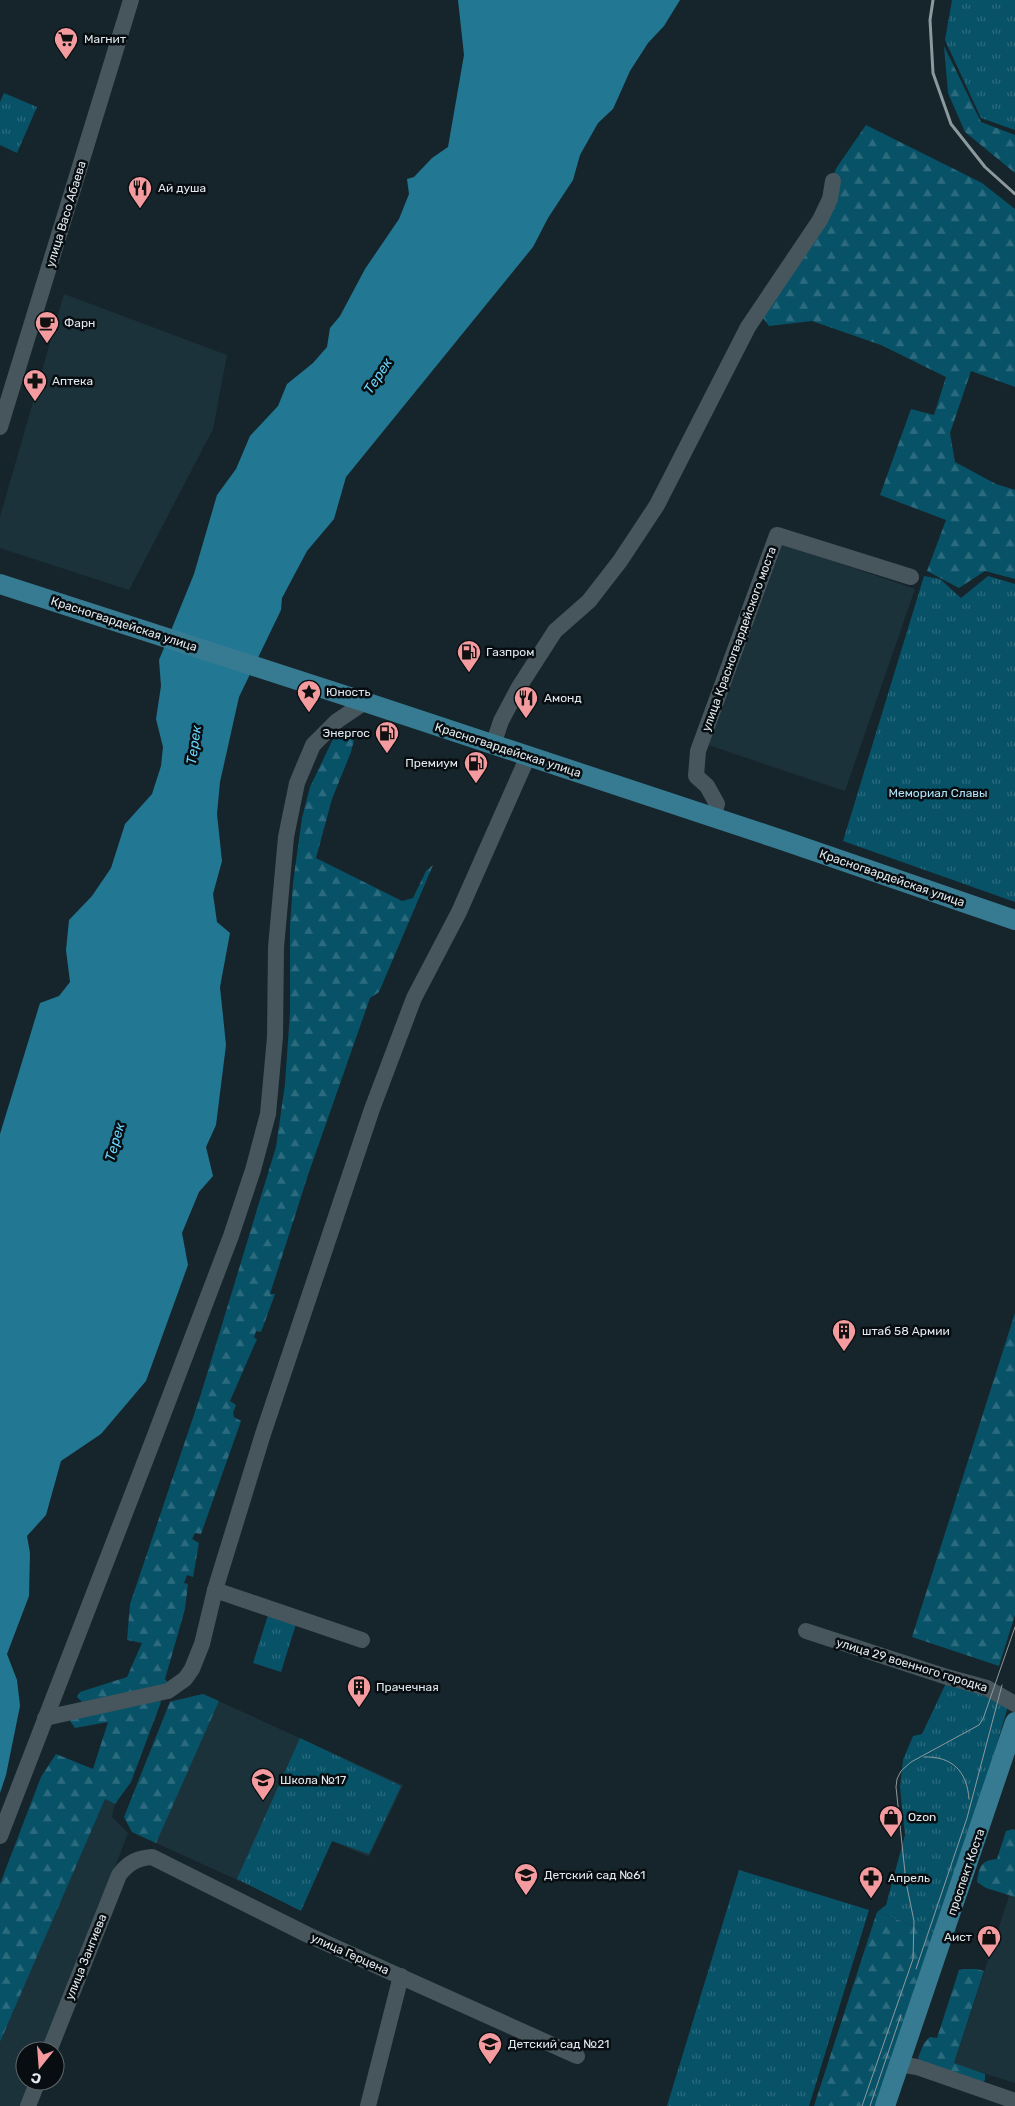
<svg xmlns="http://www.w3.org/2000/svg" width="1015" height="2106" font-family="Rubik,sans-serif">
<style>
.built{fill:#1c323b}
.grass{fill:url(#grass-tufts)}
.forest{fill:url(#forest-firs)}
.water{fill:#227793}
.lines{fill:none;stroke-linecap:round;stroke-linejoin:round}
.minor{stroke:#46565c;stroke-width:16}
.major{stroke:#367b92;stroke-width:20}
.tram{stroke:#8e999e;stroke-width:1}
.rail{stroke:#8e999e;stroke-width:3}
.labels{text-anchor:middle;dominant-baseline:central;stroke-width:5;stroke-linejoin:round;paint-order:stroke}
.poi-label{font-size:12px;fill:#e0e9ed;stroke:#070d10;text-anchor:start}
.street-label{font-size:12px;fill:#e0e9ed;stroke:#070d10}
.park-label{font-size:12px;fill:#b2e2f6;stroke:#070d10}
.water-label{font-size:14px;font-style:italic;fill:#69d4fb;stroke:#070d10}
</style>
<defs>
<pattern id="grass-tufts" width="24" height="20" patternUnits="userSpaceOnUse" patternTransform="scale(1.25)"><rect width="24" height="20" fill="#085268"/><path d="M3 7l-1-3M5 7V3M7 7l1-3M15 17l-1-3M17 17v-4M19 17l1-3" fill="none" stroke="#2c6b7e"/></pattern>
<pattern id="forest-firs" width="22" height="20" patternUnits="userSpaceOnUse" patternTransform="scale(1.25)"><rect width="22" height="20" fill="#085268"/><path d="M5 1l3.5 6h-7zM16 11l3.5 6h-7z" fill="#2c6b7e"/></pattern>
</defs>
<rect width="100%" height="100%" fill="#16252b"/>
<g class="built">
<polygon points="64,294 227,355 213,429 129,590 0,548 0,517"/>
<polygon points="780,543 915,589 845,791 708,745"/>
<polygon points="203,1694 403,1785 369,1857 332,1841 301,1909 132,1832 124,1817 170,1701"/>
<polygon points="105,1799 115,1804 112,1817 128,1833 44,2051 25,2051 25,2081 32,2081 22,2106 0,2106 0,2042"/>
<polygon points="1015,1878 1015,2083 954,2064"/>
</g>
<g class="grass">
<polygon points="952,0 1015,0 1015,130 981,118 945,40"/>
<polygon points="4,93 37,107 17,153 0,145 0,102"/>
<polygon points="924,576 940,579 961,598 988,576 1015,584 1015,902 843,841"/>
<polygon points="268,1615 296,1624 281,1672 253,1663"/>
<polygon points="947,1681 1007,1705 1007,1710 969,1837 936,1934 877,1912 886,1905 905,1835 900,1787 903,1760 913,1736 922,1734"/>
<polygon points="300,1738 401,1786 369,1854 332,1841 301,1911 237,1879"/>
<polygon points="739,1870 869,1910 809,2106 667,2106"/>
</g>
<g class="forest">
<polygon points="944,46 981,122 1015,135 1015,173 965,132 948,93"/>
<polygon points="866,125 982,183 1015,209 1015,387 971,371 950,433 955,462 996,484 1015,490 1015,579 985,571 959,588 927,571 946,520 880,495 911,409 934,415 946,377 881,345 812,321 769,326 761,315 808,227 837,167"/>
<polygon points="345,734 354,740 351,752 332,799 316,858 402,901 413,898 426,871 433,865 379,992 370,998 308,1175 270,1294 275,1294 261,1332 256,1331 254,1338 257,1339 230,1401 236,1405 233,1413 234,1417 241,1421 201,1534 195,1533 192,1539 199,1543 193,1577 187,1575 184,1583 188,1584 185,1609 165,1679 169,1684 82,1702 77,1697 80,1692 127,1677 142,1643 127,1640 130,1604 200,1397 276,1147 285,1084 290,1013 290,925 293,883 302,818 310,787 334,737"/>
<polygon points="1015,1313 1015,1615 999,1666 912,1637"/>
<polygon points="203,1694 219,1701 156,1843 132,1832 124,1817 170,1702"/>
<polygon points="158,1698 161,1702 131,1782 115,1804 105,1799 0,2042 0,1884 41,1777 56,1754 93,1769 108,1722 75,1728 70,1721 74,1716"/>
<path d="M1013 1829 1015 1830V1897L986 1888 977 1882C979 1867 981 1860 997 1859L1006 1831Z"/>
<polygon points="877,1912 936,1934 875,2106 814,2106"/>
<polygon points="963,1969 977,1969 984,1971 954,2063 985,2074 985,2080 981,2084 928,2066 918,2058 924,2043 930,2037 937,2038 959,1970"/>
</g>
<polygon class="water" points="458,0 680,0 664,26 648,43 630,71 613,109 598,123 580,155 573,180 548,218 533,247 346,477 334,519 307,551 282,598 281,610 239,697 220,782 217,814 222,861 213,894 217,922 230,933 220,987 226,1045 216,1125 206,1147 213,1176 199,1192 182,1233 188,1265 146,1381 101,1434 61,1461 46,1515 27,1536 30,1553 29,1596 7,1654 17,1680 20,1706 6,1775 0,1793 0,1134 40,1003 59,996 70,982 66,950 69,920 92,896 111,868 125,824 152,794 161,766 163,747 156,719 161,686 159,660 194,574 217,495 236,469 250,436 278,406 287,384 313,363 327,347 330,328 340,316 365,269 399,219 409,194 407,179 414,177 432,158 448,147 464,55"/>
<g class="lines">
<g class="minor">
<polyline points="0,427 131,0"/>
<polyline points="493,745 501,721 519,687 555,631 589,601 620,561 657,505 748,327 820,220 830,199 833,181"/>
<polyline points="713,817 717,804 707,786 696,776 698,751 777,535 911,577"/>
<polyline points="215,1590 362,1640"/>
<polyline points="806,1631 947,1677 987,1688 1015,1704"/>
<polyline points="45,1718 168,1691 185,1679 192,1669 202,1644 215,1590 263,1434 372,1109 414,998 459,912 528,756"/>
<polyline points="0,1836 154,1438 231,1236 253,1170 268,1114 275,1037 276,947 286,837 297,783 313,745 337,721 365,702"/>
<path d="M49 2051 119 1875C128 1863 137 1858 152 1857L308 1935 577 2056"/>
<polyline points="899,2064 917,2067 1015,2101"/>
<polyline points="28,2106 38,2081"/>
<polyline points="368,2106 401,1976"/>
</g>
<g class="major">
<polyline points="0,584 365,702 779,839 1015,920"/>
<polyline points="885,2106 1015,1722"/>
</g>
<g class="tram">
<path d="M924 1757C952 1756 967 1771 969 1799"/>
<polyline points="916,1969 967,1818 1002,1685"/>
<polyline points="862,2106 913,1959 914,1921 906,1882 896,1787 897,1779 901,1771 911,1762 979,1725 983,1719 1015,1627"/>
<polyline points="870,2106 901,2015"/>
</g>
<polyline class="rail" points="933,0 930,20 933,73 951,124 985,167 1015,194"/>
</g>
<defs>
<g id="supermarket-pin" transform="scale(1.25)"><path d="M0 17L-7.5 6A9.5 9.5 0 1 1 7.5 6Z" fill="#f49b9f" stroke="#070d10"/><path d="M-6-5.5h2.5l.6 2H6L4.5 2H-2.5L-4.4-4H-6ZM-1.5 3.2a1.3 1.3 0 1 0 .1 0ZM3 3.2a1.3 1.3 0 1 0 .1 0Z" fill="#111"/></g>
<g id="restaurant-pin" transform="scale(1.25)"><path d="M0 17L-7.5 6A9.5 9.5 0 1 1 7.5 6Z" fill="#f49b9f" stroke="#070d10"/><path d="M-5-6h1v4h1v-4h1v4h1v-4h1v5L-1.5 .5V6h-2V.5L-5-1ZM5-6V6H3V1.5H1.5Q1.5-4 5-6Z" fill="#111"/></g>
<g id="cafe-pin" transform="scale(1.25)"><path d="M0 17L-7.5 6A9.5 9.5 0 1 1 7.5 6Z" fill="#f49b9f" stroke="#070d10"/><path d="M-5.5-4.5H6V0H3Q3 3.5 0 3.5H-2.5Q-5.5 3.5-5.5 0ZM3-3.2v2h1.7v-2ZM-6 4.5H4V6H-6Z" fill="#111"/></g>
<g id="pharmacy-pin" transform="scale(1.25)"><path d="M0 17L-7.5 6A9.5 9.5 0 1 1 7.5 6Z" fill="#f49b9f" stroke="#070d10"/><path d="M-2-6h4v4h4v4h-4v4h-4v-4h-4v-4h4Z" fill="#111"/></g>
<g id="fuel-pin" transform="scale(1.25)"><path d="M0 17L-7.5 6A9.5 9.5 0 1 1 7.5 6Z" fill="#f49b9f" stroke="#070d10"/><path d="M-5.5-6h7V0h2V4h1.3V-2.5L3-4.5l.8-.8L6-3V5H2.5V1h-1V6h-7ZM-4.2-4.7v3.2H.2V-4.7Z" fill="#111"/></g>
<g id="sight-pin" transform="scale(1.25)"><path d="M0 17L-7.5 6A9.5 9.5 0 1 1 7.5 6Z" fill="#f49b9f" stroke="#070d10"/><path d="M0-6L1.8-2.2L6-1.7L2.9 1.2L3.7 5.4L0 3.3L-3.7 5.4L-2.9 1.2L-6-1.7L-1.8-2.2Z" fill="#111"/></g>
<g id="building-pin" transform="scale(1.25)"><path d="M0 17L-7.5 6A9.5 9.5 0 1 1 7.5 6Z" fill="#f49b9f" stroke="#070d10"/><path d="M-4-6H4V6H1V3H-1V6H-4ZM-2.5-4.3h1.7v1.8h-1.7ZM.8-4.3h1.7v1.8H.8ZM-2.5-1h1.7V.8h-1.7ZM.8-1h1.7V.8H.8Z" fill="#111"/></g>
<g id="school-pin" transform="scale(1.25)"><path d="M0 17L-7.5 6A9.5 9.5 0 1 1 7.5 6Z" fill="#f49b9f" stroke="#070d10"/><path d="M0-5L7-2L0 1L-7-2ZM-4 1L0 2.5L4 1V4Q0 6-4 4Z" fill="#111"/></g>
<g id="shop-pin" transform="scale(1.25)"><path d="M0 17L-7.5 6A9.5 9.5 0 1 1 7.5 6Z" fill="#f49b9f" stroke="#070d10"/><path d="M-5-2.5h2.3a2.7 3.5 0 0 1 5.4 0H5L5.5 6h-11ZM-1.5-2.5h3a1.5 2.3 0 0 0-3 0Z" fill="#111"/></g>
</defs>
<g fill-rule="evenodd">
<use href="#supermarket-pin" x="66" y="39"/>
<use href="#restaurant-pin" x="140" y="188"/>
<use href="#cafe-pin" x="47" y="323"/>
<use href="#pharmacy-pin" x="35" y="381"/>
<use href="#fuel-pin" x="469" y="652"/>
<use href="#sight-pin" x="309" y="692"/>
<use href="#restaurant-pin" x="526" y="698"/>
<use href="#fuel-pin" x="387" y="733"/>
<use href="#fuel-pin" x="476" y="763"/>
<use href="#building-pin" x="844" y="1331"/>
<use href="#building-pin" x="359" y="1687"/>
<use href="#school-pin" x="263" y="1780"/>
<use href="#shop-pin" x="891" y="1817"/>
<use href="#school-pin" x="526" y="1875"/>
<use href="#pharmacy-pin" x="871" y="1878"/>
<use href="#shop-pin" x="989" y="1937"/>
<use href="#school-pin" x="490" y="2044"/>
</g>
<g class="labels">
<g class="poi-label">
<text x="84" y="39">Магнит</text>
<text x="158" y="188">Ай душа</text>
<text x="64" y="323">Фарн</text>
<text x="52" y="381">Аптека</text>
<text x="486" y="652">Газпром</text>
<text x="326" y="692">Юность</text>
<text x="544" y="698">Амонд</text>
<text x="370" y="733" text-anchor="end">Энергос</text>
<text x="458" y="763" text-anchor="end">Премиум</text>
<text x="862" y="1331">штаб 58 Армии</text>
<text x="376" y="1687">Прачечная</text>
<text x="280" y="1780">Школа №17</text>
<text x="908" y="1817">Ozon</text>
<text x="544" y="1875">Детский сад №61</text>
<text x="888" y="1878">Апрель</text>
<text x="972" y="1937" text-anchor="end">Аист</text>
<text x="508" y="2044">Детский сад №21</text>
</g>
<g class="street-label">
<text transform="translate(66 214) rotate(-73)">улица Васо Абаева</text>
<text transform="translate(124 624) rotate(18)">Красногвардейская улица</text>
<text transform="translate(739 639) rotate(-70)">улица Красногвардейского моста</text>
<text transform="translate(508 750) rotate(18)">Красногвардейская улица</text>
<text transform="translate(892 878) rotate(19)">Красногвардейская улица</text>
<text transform="translate(912 1665) rotate(17)">улица 29 военного городка</text>
<text transform="translate(966 1872) rotate(-71)">проспект Коста</text>
<text transform="translate(350 1954) rotate(24)">улица Герцена</text>
<text transform="translate(86 1957) rotate(-68)">улица Зангиева</text>
</g>
<g class="park-label">
<text x="938" y="793">Мемориал Славы</text>
</g>
<g class="water-label">
<text transform="translate(378 376) rotate(-57)">Терек</text>
<text transform="translate(194 745) rotate(-82)">Терек</text>
<text transform="translate(115 1142) rotate(-74)">Терек</text>
</g>
</g>
<g transform="translate(40 2066) rotate(197)"><circle r="24" fill="#070d10" stroke="#5e6568"/>
<path d="M0-4L9 19L0 12L-9 19Z" fill="#f49b9f"/>
<text y="-8" font-size="14" font-weight="bold" text-anchor="middle" fill="#e0e9ed">С</text>
</g>
</svg>
